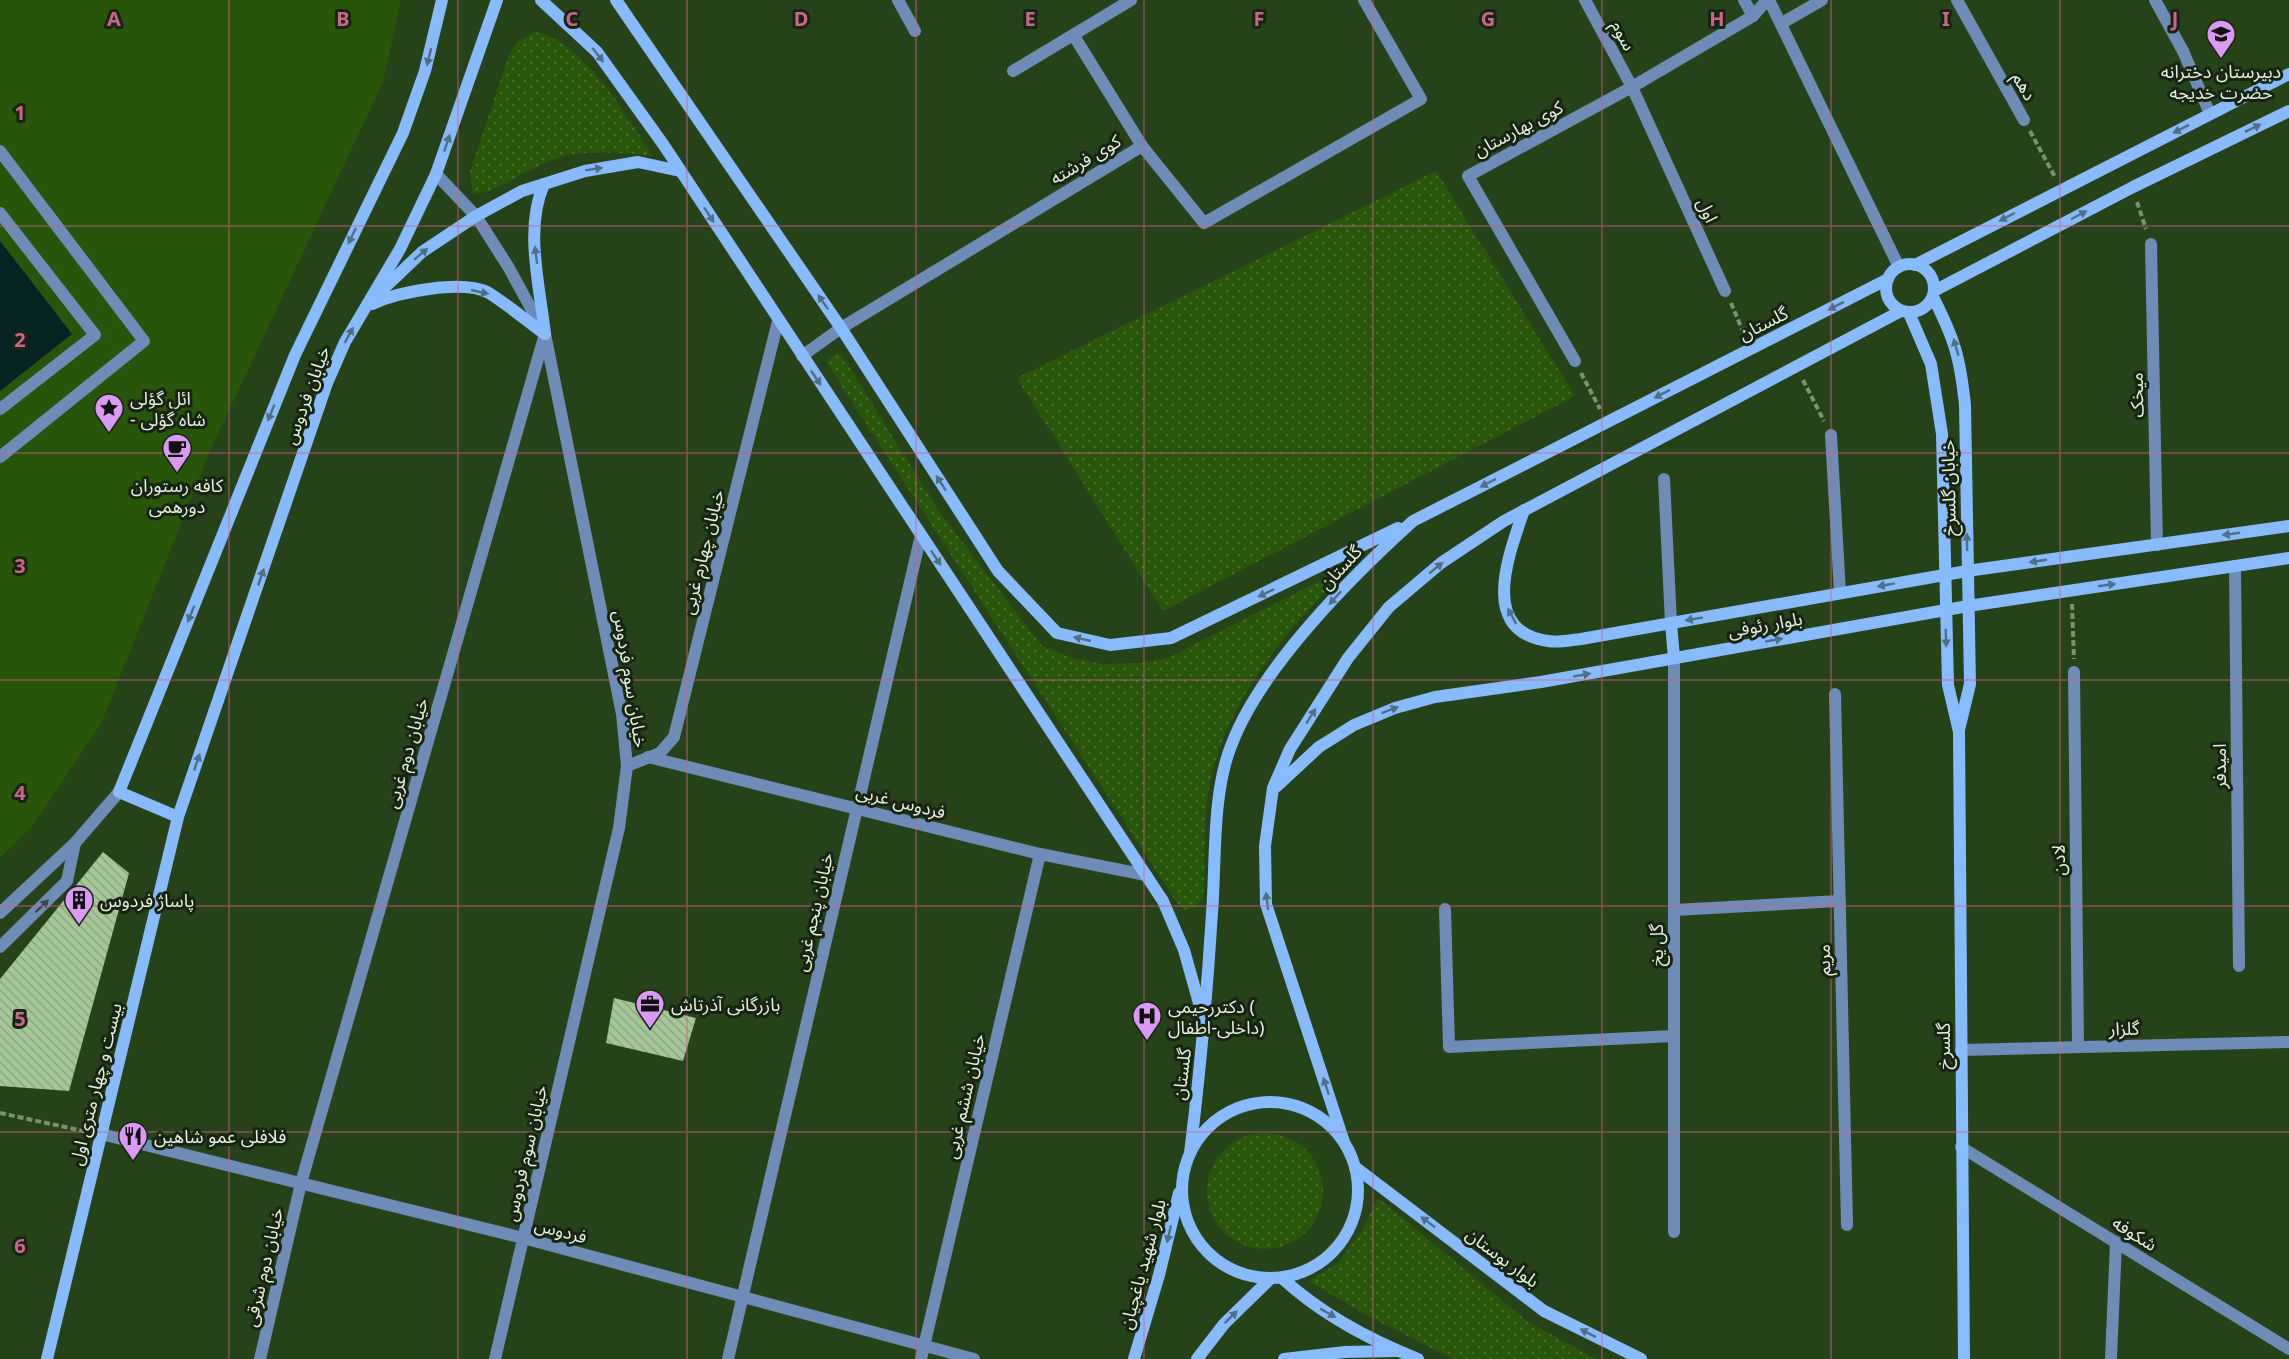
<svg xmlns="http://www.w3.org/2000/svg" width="2289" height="1359" font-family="'Noto Sans','Noto Sans Arabic',sans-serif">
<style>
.grass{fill:url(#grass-dots)}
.green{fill:#27550a}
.water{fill:#062222}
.building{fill:url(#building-back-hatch)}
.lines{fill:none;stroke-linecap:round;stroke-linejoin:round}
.path{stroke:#7b9271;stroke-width:4;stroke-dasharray:6 3;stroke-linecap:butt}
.service{stroke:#6d8cb7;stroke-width:12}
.pedestrian{stroke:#6d8cb7;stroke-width:12}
.minor{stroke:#6d8cb7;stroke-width:12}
.tertiary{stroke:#6d8cb7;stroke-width:12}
.secondary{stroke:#88bafe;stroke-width:12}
.oneway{fill:#506f88}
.oneway2{fill:#36484c}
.grid{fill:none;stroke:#cd6588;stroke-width:1.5;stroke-opacity:0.55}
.labels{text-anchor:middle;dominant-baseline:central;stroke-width:6;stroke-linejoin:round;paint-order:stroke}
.street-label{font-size:18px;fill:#e1f3db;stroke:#182413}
.poi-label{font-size:18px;fill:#e1f3db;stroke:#182413;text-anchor:start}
.grid-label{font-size:20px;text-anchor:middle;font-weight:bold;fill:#cd6588;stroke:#182413;stroke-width:6;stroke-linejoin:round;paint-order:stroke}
</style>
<defs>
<pattern id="grass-dots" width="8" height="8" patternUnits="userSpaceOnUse" patternTransform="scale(1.5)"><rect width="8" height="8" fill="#27550a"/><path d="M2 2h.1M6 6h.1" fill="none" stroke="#466e2d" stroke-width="1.8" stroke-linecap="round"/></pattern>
<pattern id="building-back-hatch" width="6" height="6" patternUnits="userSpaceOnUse" patternTransform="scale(1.5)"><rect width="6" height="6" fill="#a5c697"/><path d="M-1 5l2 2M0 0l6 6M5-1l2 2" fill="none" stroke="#8da782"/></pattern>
</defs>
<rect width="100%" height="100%" fill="#264219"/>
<g class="grass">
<path d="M535 32C584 40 627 117 653 156 624 154 590 149 561 157 533 164 497 194 473 194L470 172 509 55 517 42Z"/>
<polygon points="1436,171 1575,396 1163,611 1017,378"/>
<path d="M837 353 841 354 941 514 1042 646 1073 658 1102 664 1141 663 1167 658 1357 562C1287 626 1213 713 1206 812 1204 841 1205 870 1203 899L1196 907 1185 910 1177 903 826 362Z"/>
<circle cx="1265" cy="1191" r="58"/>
<polygon points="1378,1198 1527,1321 1596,1359 1453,1359 1370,1317 1309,1281 1338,1263 1361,1232"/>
</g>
<polygon class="green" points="0,0 401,0 383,82 210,451 101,724 31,828 0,858"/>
<polygon class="water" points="0,241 72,334 0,391"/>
<g class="building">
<polygon points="103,852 129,873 69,1091 0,1086 0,979"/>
<polygon points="614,998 696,1018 683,1061 606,1043"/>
</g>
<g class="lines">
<g class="path">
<polyline points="2030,131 2055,177"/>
<polyline points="2137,202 2146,229"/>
<polyline points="1731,303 1744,334"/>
<polyline points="1581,373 1600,409"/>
<polyline points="1803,380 1824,421"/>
<polyline points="2072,604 2074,659"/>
<polyline points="0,1113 88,1132"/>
</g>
<g class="service">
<polyline points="0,151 144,341 0,457"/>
<polyline points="0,213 95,335 0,409"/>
</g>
<polyline class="pedestrian" points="2183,51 2210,114"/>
<g class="minor">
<polyline points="898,0 915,31"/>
<polyline points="1585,0 1632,87 1725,291"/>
<polyline points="1744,0 1753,16"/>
<polyline points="1769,0 1899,267"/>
<polyline points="1957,0 2024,120"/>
<polyline points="2155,0 2183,51"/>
<polyline points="1782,23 1822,0"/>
<polyline points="1074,36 1142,146"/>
<polyline points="1013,71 1131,0"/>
<polyline points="2151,244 2157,545"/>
<polyline points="802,356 841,328 1142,146 1204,223 1421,99 1364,0"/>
<polyline points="1575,361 1468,176 1632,87 1753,16 1767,0"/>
<polyline points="1831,435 1840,593"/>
<polyline points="1664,479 1671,623"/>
<polyline points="2235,566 2239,966"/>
<polyline points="2074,672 2078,1047"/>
<polyline points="1835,694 1847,1225"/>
<polyline points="648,757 1040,854 1146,875"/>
<polyline points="627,766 660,753 674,737 778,321"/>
<polyline points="1445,909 1449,1047 1674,1036"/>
<polyline points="1674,910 1840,901"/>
<polyline points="1961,1050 2289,1042"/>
<polyline points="1961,1147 2289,1349"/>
<polyline points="1674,1232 1674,658"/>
<polyline points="260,1359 301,1183 545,334"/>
<polyline points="728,1359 921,535"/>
<polyline points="921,1359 1040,854"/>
<polyline points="2111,1359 2116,1242"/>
</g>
<g class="tertiary">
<polyline points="436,174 476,216 509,268 545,334 622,714 627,766 619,828 495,1359"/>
<polyline points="0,913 75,843 119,792"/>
<polyline points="0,947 67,881 75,843"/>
<polyline points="101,1134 523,1238 974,1359"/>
</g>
<g class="secondary">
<polyline points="541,0 597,52 663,144 1163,901 1184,950 1202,1014"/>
<polyline points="616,0 841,328 998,571 1057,633 1110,645 1171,638 1398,528"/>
<path d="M544 184C524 229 540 287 545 334"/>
<circle cx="1910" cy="288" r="24"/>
<polyline points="1915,265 2289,74"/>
<polyline points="1934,291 2133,187 2289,111"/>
<polyline points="377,295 422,252 476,216 522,191 585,171 638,162 680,171"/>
<path d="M1933 297C1955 340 1960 358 1965 405L1970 684 1959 730"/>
<path d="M372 304C398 292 463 279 489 293 508 305 527 321 545 334"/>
<polyline points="1909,313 1931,364 1942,434 1948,685 1959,732 1964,1359"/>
<path d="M1524 510C1510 552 1477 631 1548 641 1558 643 1571 640 1581 639L1967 571 2289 526"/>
<polyline points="1671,623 1674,658"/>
<polyline points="1277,786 1319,747 1354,725 1395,708 1435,697 1541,682 1968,606 2289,558"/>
<polyline points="178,817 119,792 295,355 403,133 425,71 442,0"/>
<circle cx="1270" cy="1190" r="88"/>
<polyline points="1344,1142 1266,904 1265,846 1273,788 1290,749 1348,658 1389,607 1441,563 1504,521 1901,311"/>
<path d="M1190 1153C1200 1073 1207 993 1212 913 1216 861 1212 794 1231 746 1260 668 1351 577 1413 521L1888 279"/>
<polyline points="1355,1167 1544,1311 1641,1359"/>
<path d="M1282 1278C1320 1313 1370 1340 1418 1359"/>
<polyline points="47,1359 178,817 327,383 345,342 400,249 436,174 497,0"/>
<polyline points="1134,1359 1159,1275 1179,1193"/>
<polyline points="1197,1359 1224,1324 1270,1279"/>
<polyline points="1284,1359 1345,1352 1396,1351"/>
</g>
</g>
<defs><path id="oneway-solid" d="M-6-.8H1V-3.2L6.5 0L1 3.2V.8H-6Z" transform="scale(1.5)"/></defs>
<g class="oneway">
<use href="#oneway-solid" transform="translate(598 55) rotate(52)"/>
<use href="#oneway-solid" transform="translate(429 57) rotate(104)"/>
<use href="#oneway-solid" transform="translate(2253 128) rotate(-26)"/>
<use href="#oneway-solid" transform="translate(2181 129) rotate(153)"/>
<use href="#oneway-solid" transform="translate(447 143) rotate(-71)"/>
<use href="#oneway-solid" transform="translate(594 169) rotate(-9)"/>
<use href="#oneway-solid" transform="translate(709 215) rotate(57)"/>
<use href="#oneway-solid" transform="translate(2079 215) rotate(-28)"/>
<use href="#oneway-solid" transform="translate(2007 217) rotate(153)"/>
<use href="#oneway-solid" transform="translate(352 236) rotate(116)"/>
<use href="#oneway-solid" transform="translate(421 254) rotate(-40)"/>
<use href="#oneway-solid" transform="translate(536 255) rotate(-97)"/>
<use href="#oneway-solid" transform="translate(480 292) rotate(13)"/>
<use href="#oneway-solid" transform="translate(823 302) rotate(-125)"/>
<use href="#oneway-solid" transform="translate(1836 306) rotate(153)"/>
<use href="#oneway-solid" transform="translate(349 335) rotate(-62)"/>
<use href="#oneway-solid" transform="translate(1956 347) rotate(-106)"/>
<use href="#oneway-solid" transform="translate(816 378) rotate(56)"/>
<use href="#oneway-solid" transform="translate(1662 394) rotate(153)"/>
<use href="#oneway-solid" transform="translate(271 413) rotate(112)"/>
<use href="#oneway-solid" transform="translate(941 483) rotate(-123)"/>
<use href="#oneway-solid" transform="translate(1488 483) rotate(153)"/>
<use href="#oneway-solid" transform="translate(2231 534) rotate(172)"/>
<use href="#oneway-solid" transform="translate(1967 542) rotate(-91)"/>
<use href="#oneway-solid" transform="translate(936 558) rotate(56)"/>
<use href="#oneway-solid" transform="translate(2038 561) rotate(172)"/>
<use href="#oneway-solid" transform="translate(1436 568) rotate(-39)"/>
<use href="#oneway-solid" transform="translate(261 577) rotate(-71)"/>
<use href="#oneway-solid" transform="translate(1886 585) rotate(170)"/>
<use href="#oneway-solid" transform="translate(2107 585) rotate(-8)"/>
<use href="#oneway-solid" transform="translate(1266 593) rotate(154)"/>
<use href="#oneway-solid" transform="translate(1335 598) rotate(132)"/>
<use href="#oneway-solid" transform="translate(191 614) rotate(112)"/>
<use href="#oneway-solid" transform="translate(1512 616) rotate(-118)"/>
<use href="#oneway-solid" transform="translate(1694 619) rotate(170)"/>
<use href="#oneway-solid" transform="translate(1946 638) rotate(88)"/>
<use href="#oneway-solid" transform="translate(1082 639) rotate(-167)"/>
<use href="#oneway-solid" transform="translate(1774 640) rotate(-10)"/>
<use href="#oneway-solid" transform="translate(1582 675) rotate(-10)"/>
<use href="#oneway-solid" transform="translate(1390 710) rotate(-21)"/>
<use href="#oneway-solid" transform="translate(1311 716) rotate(-58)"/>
<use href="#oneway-solid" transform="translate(197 762) rotate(-71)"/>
<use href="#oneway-solid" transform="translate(1267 901) rotate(-97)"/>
<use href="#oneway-solid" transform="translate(1326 1086) rotate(-108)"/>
<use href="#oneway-solid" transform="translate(1428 1222) rotate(-143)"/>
<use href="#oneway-solid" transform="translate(1169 1234) rotate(103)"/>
<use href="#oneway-solid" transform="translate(1328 1313) rotate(29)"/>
<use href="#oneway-solid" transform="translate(1231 1317) rotate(-44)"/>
<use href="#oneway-solid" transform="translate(1588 1333) rotate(-153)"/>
</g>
<use class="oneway2" href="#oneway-solid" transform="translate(42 906) rotate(-44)"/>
<path class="grid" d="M229 0V1359M458 0V1359M687 0V1359M916 0V1359M1144 0V1359M1373 0V1359M1602 0V1359M1831 0V1359M2060 0V1359M0 226H2289M0 453H2289M0 680H2289M0 906H2289M0 1132H2289"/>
<defs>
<g id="school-pin" transform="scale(1.5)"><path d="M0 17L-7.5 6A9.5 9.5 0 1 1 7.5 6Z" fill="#dc99f4" stroke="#182413"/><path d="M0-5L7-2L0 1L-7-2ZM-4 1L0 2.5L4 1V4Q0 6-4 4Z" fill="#111"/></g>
<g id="sight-pin" transform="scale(1.5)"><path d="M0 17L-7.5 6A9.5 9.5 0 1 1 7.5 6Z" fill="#dc99f4" stroke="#182413"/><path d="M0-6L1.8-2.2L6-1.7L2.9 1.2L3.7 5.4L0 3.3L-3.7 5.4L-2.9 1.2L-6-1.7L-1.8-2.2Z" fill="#111"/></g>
<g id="cafe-pin" transform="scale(1.5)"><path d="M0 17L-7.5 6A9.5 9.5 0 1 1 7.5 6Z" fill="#dc99f4" stroke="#182413"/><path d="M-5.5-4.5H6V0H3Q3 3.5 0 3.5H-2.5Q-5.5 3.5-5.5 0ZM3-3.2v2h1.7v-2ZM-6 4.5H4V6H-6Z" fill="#111"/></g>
<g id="building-pin" transform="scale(1.5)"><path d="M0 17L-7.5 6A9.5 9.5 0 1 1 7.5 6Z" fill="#dc99f4" stroke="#182413"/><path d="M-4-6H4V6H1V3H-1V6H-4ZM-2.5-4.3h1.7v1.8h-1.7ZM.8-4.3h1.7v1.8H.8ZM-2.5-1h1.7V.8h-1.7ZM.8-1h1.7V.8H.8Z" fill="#111"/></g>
<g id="office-pin" transform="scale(1.5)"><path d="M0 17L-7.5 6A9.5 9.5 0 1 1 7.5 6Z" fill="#dc99f4" stroke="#182413"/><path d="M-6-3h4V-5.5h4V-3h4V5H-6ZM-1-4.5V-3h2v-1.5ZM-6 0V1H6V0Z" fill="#111"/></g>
<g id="hospital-pin" transform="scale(1.5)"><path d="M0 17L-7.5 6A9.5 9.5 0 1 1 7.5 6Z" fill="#dc99f4" stroke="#182413"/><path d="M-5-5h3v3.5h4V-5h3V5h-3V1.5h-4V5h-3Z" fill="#111"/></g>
<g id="restaurant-pin" transform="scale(1.5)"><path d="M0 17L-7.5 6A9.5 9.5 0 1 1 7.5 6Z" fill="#dc99f4" stroke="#182413"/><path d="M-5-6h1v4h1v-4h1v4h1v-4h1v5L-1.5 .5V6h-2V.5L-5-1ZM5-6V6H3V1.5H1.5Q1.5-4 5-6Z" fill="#111"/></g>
</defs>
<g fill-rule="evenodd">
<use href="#school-pin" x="2221" y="34"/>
<use href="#sight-pin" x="109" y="408"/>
<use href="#cafe-pin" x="177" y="448"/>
<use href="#building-pin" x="79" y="900"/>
<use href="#office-pin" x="650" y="1004"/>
<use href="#hospital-pin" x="1147" y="1016"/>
<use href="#restaurant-pin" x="133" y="1136"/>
</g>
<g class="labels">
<g class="street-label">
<text transform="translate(1624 35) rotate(62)">سوم</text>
<text transform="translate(2025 86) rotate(61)">دهم</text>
<text transform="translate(1518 128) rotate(-28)">کوی بهارستان</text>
<text transform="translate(1085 159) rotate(-31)">کوی فرشته</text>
<text transform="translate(1708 210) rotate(65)">اول</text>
<text transform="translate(1763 323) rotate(-27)">گلستان</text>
<text transform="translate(306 395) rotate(-70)">خیابان فردوس</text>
<text transform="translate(2136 395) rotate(-91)">میخک</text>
<text transform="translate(1948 488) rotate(-91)">خیابان گلسرخ</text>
<text transform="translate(702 552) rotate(-76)">خیابان چهارم غربی</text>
<text transform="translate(1340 567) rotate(-47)">گلستان</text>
<text transform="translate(1765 624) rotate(-10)">بلوار رئوفی</text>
<text transform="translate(631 679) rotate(81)">خیابان سوم فردوس</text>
<text transform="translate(406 753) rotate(-74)">خیابان دوم غربی</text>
<text transform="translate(2219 766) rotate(-90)">امیدفر</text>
<text transform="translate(901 801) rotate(14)">فردوس غربی</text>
<text transform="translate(2058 860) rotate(-91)">لادن</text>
<text transform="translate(813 912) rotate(-77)">خیابان پنجم غربی</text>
<text transform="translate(1656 945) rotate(-90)">گل یخ</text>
<text transform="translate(1823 960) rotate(-91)">مریم</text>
<text transform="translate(2124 1028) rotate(-1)">گلزار</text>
<text transform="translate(1943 1046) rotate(-90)">گلسرخ</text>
<text transform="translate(1181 1074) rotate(-83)">گلستان</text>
<text transform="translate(95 1084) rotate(-76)">بیست و چهار متری اول</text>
<text transform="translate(964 1096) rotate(-77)">خیابان ششم غربی</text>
<text transform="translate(525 1153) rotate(-77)">خیابان سوم فردوس</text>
<text transform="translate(561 1230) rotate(15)">فردوس</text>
<text transform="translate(2135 1233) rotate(32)">شکوفه</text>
<text transform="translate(1503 1257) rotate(37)">بلوار بوستان</text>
<text transform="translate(1142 1264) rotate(-75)">بلوار شهید یاغچیان</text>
<text transform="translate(263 1267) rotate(-77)">خیابان دوم شرقی</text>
</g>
<g class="poi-label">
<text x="2221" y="71" text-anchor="middle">دبیرستان دخترانه<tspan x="2221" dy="21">حضرت خدیجه</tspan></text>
<text x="130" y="398">ائل گؤلی<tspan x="130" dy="21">- شاه گؤلی</tspan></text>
<text x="177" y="485" text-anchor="middle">کافه رستوران<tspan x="177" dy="21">دورهمی</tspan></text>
<text x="100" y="900">پاساژ فردوس</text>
<text x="671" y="1004">بازرگانی آذرتاش</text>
<text x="1168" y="1006">دکتررحیمی (<tspan x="1168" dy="21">داخلی-اطفال)</tspan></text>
<text x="154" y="1136">فلافلی عمو شاهین</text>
</g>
</g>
<g class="grid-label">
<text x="114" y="26">A</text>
<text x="343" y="26">B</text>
<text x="572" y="26">C</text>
<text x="801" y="26">D</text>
<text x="1030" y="26">E</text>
<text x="1259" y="26">F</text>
<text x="1488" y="26">G</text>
<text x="1717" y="26">H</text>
<text x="1946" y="26">I</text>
<text x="2175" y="26">J</text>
<text x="20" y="120">1</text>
<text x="20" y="347">2</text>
<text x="20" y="573">3</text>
<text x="20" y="800">4</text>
<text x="20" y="1026">5</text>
<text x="20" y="1253">6</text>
</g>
</svg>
